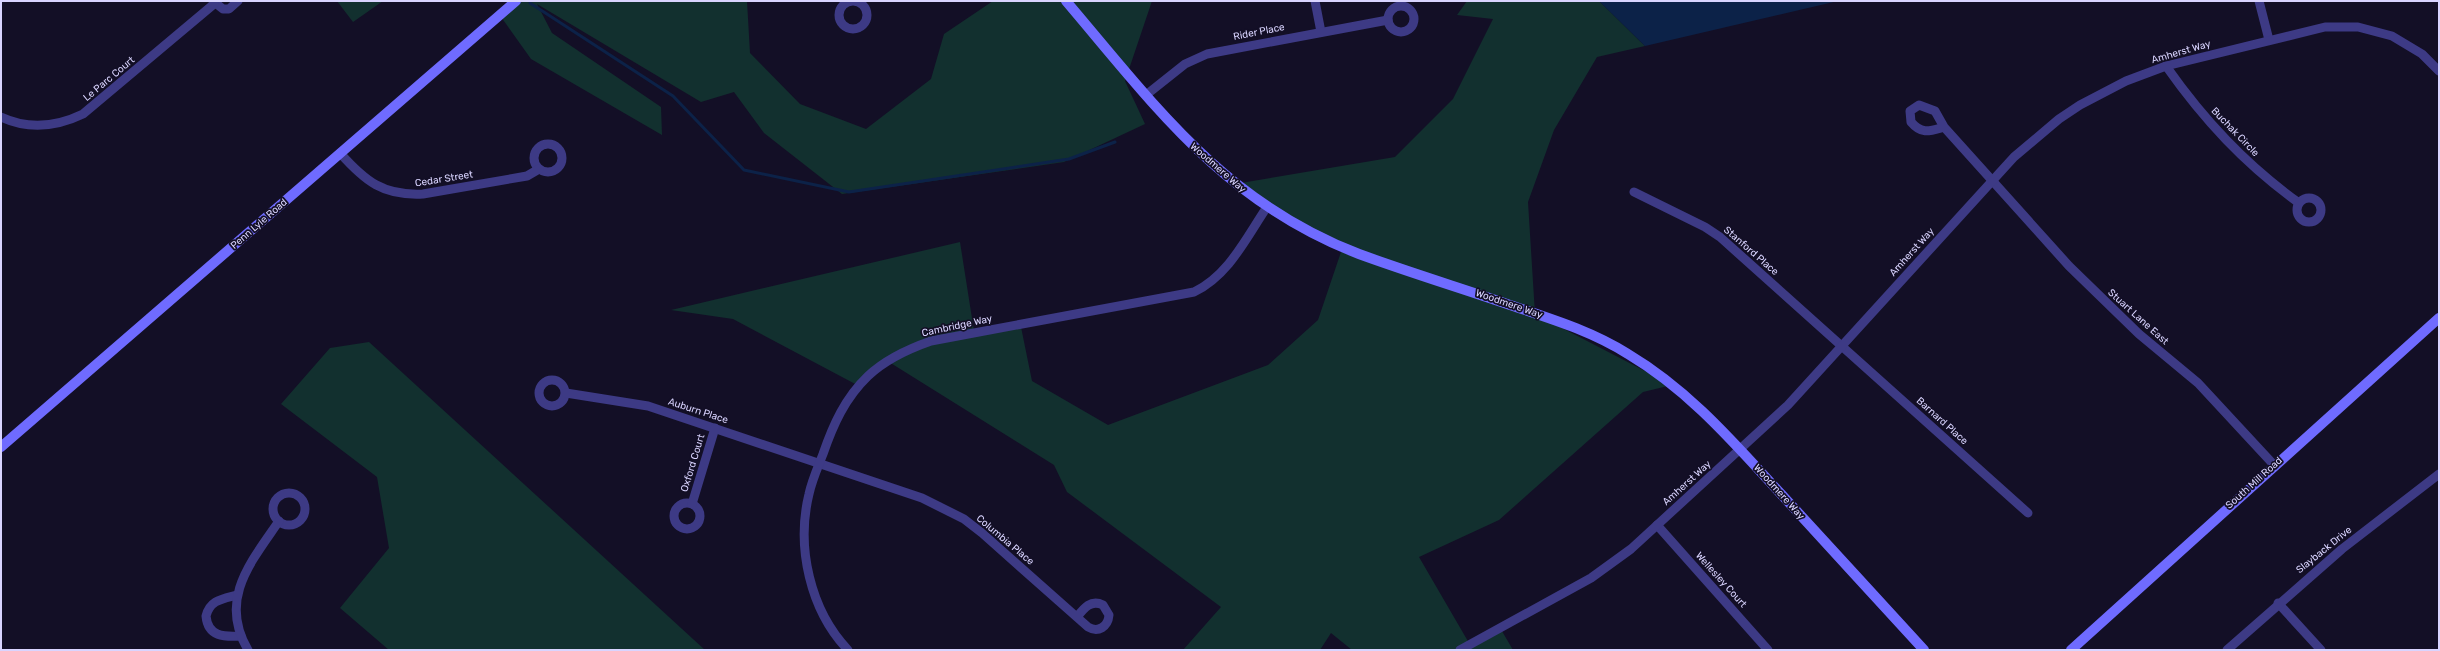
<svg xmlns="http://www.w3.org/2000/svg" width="2440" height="651" font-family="Rubik,sans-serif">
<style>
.green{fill:#12302f}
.water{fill:#0c2248}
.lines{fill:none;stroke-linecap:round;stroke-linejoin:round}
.stream{stroke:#0c2248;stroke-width:3}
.street{stroke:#3d3a85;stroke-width:9}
.secondary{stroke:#6f6bff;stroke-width:10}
.labels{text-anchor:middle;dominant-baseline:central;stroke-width:3.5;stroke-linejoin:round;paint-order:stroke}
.street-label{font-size:10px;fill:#d9d4ff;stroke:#130f26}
</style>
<rect width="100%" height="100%" fill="#130f26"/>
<g class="green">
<polygon points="337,1 383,1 353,22"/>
<polygon points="508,1 747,1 750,53 800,104 866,129 931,79 944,34 993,1 1152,1 1125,81 1145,124 1064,162 842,194 764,133 734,92 701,102 537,4 552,33 661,107 662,135 531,59 499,14"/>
<polygon points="1467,1 1599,1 1645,46 1597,57 1554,130 1528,202 1535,314 1672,385 1643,392 1499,520 1419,557 1469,643 1499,626 1513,650 1352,650 1331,633 1320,650 1183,650 1221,607 1067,492 1054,465 889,362 859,386 733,319 671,310 960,242 974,331 1021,327 1032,381 1108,425 1268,365 1318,320 1342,249 1235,184 1395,157 1453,99 1493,19 1457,15"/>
<polygon points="369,342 705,650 389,650 340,608 389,548 377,477 281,404 330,348"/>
</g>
<polygon class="water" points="1599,1 1838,1 1645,46"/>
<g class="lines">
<polyline class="stream" points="530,3 673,96 744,170 849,192 1069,159 1115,142"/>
<g class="street">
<circle cx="853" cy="15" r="14"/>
<polyline points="213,1 223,9 229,9 238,1"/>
<polyline points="1315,1 1321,32"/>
<polyline points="2259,1 2269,40"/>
<circle cx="1401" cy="19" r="13"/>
<path d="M2166 66C2204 120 2245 164 2299 203"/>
<polyline points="1146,95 1185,64 1207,54 1388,20"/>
<path d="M1 117C29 130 56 127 83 114L214 4"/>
<path d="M1944 127C1930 131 1922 135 1911 122L1910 111 1919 105 1935 111 1944 127 2069 266 2139 334 2198 383 2274 465"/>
<circle cx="548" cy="158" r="14"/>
<path d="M340 153C365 181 383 196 423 194L527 176 539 169"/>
<polyline points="1634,192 1705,227 1720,237 2028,513"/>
<circle cx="2309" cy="210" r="12"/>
<circle cx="552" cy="393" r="13"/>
<path d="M566 393 648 406 922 498 964 519 982 533 1088 627C1098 633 1108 627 1109 615L1103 605C1091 599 1084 608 1077 617"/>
<circle cx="289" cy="509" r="16"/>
<circle cx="687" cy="516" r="13"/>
<polyline points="692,504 715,428"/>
<polyline points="1657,525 1768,650"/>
<path d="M237 595C222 599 210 600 206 616 208 637 224 637 241 636"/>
<polyline points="2278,603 2321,650"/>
<path d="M248 650C218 599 251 562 279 521"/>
<path d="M848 650C810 610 796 547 809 494 812 480 818 467 823 454 833 425 845 398 868 376 886 359 908 349 931 341L1194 292C1229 275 1246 238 1267 207"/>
<polyline points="1460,650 1591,578 1631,549 1788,405 2014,157 2059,119 2080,105 2126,81 2166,66 2325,27 2358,27 2392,36 2422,54 2439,71"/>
<polyline points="2227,650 2342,549 2439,474"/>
</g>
<g class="secondary">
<path d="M1066 1C1156 107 1224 202 1359 254 1411 273 1464 289 1516 307 1555 320 1593 332 1628 354 1690 391 1734 443 1782 495 1829 547 1877 598 1924 650"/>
<polyline points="1,447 516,1"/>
<polyline points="2071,650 2439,318"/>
</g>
</g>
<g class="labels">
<g class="street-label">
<text transform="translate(1259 32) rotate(-11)">Rider Place</text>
<text transform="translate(2181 52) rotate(-16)">Amherst Way</text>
<text transform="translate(109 79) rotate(-40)">Le Parc Court</text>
<text transform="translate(2235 132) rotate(46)">Buchak Circle</text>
<text transform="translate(1218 168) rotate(41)">Woodmere Way</text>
<text transform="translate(444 179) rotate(-9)">Cedar Street</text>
<text transform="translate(259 224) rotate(-41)">Penn Lyle Road</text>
<text transform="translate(1751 251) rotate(41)">Stanford Place</text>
<text transform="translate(1912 252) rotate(-48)">Amherst Way</text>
<text transform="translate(1509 304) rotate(19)">Woodmere Way</text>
<text transform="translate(2138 317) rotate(42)">Stuart Lane East</text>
<text transform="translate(957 326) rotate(-12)">Cambridge Way</text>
<text transform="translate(698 411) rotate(18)">Auburn Place</text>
<text transform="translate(1942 421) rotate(42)">Barnard Place</text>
<text transform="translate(693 463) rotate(-73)">Oxford Court</text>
<text transform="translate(1687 483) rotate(-42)">Amherst Way</text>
<text transform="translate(2254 483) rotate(-42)">South Mill Road</text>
<text transform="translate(1779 492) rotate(48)">Woodmere Way</text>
<text transform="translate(1005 540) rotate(40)">Columbia Place</text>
<text transform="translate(2324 550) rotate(-39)">Slayback Drive</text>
<text transform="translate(1721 580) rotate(48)">Wellesley Court</text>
</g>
</g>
<rect width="2440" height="651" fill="none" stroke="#d9d4ff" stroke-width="4"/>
</svg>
